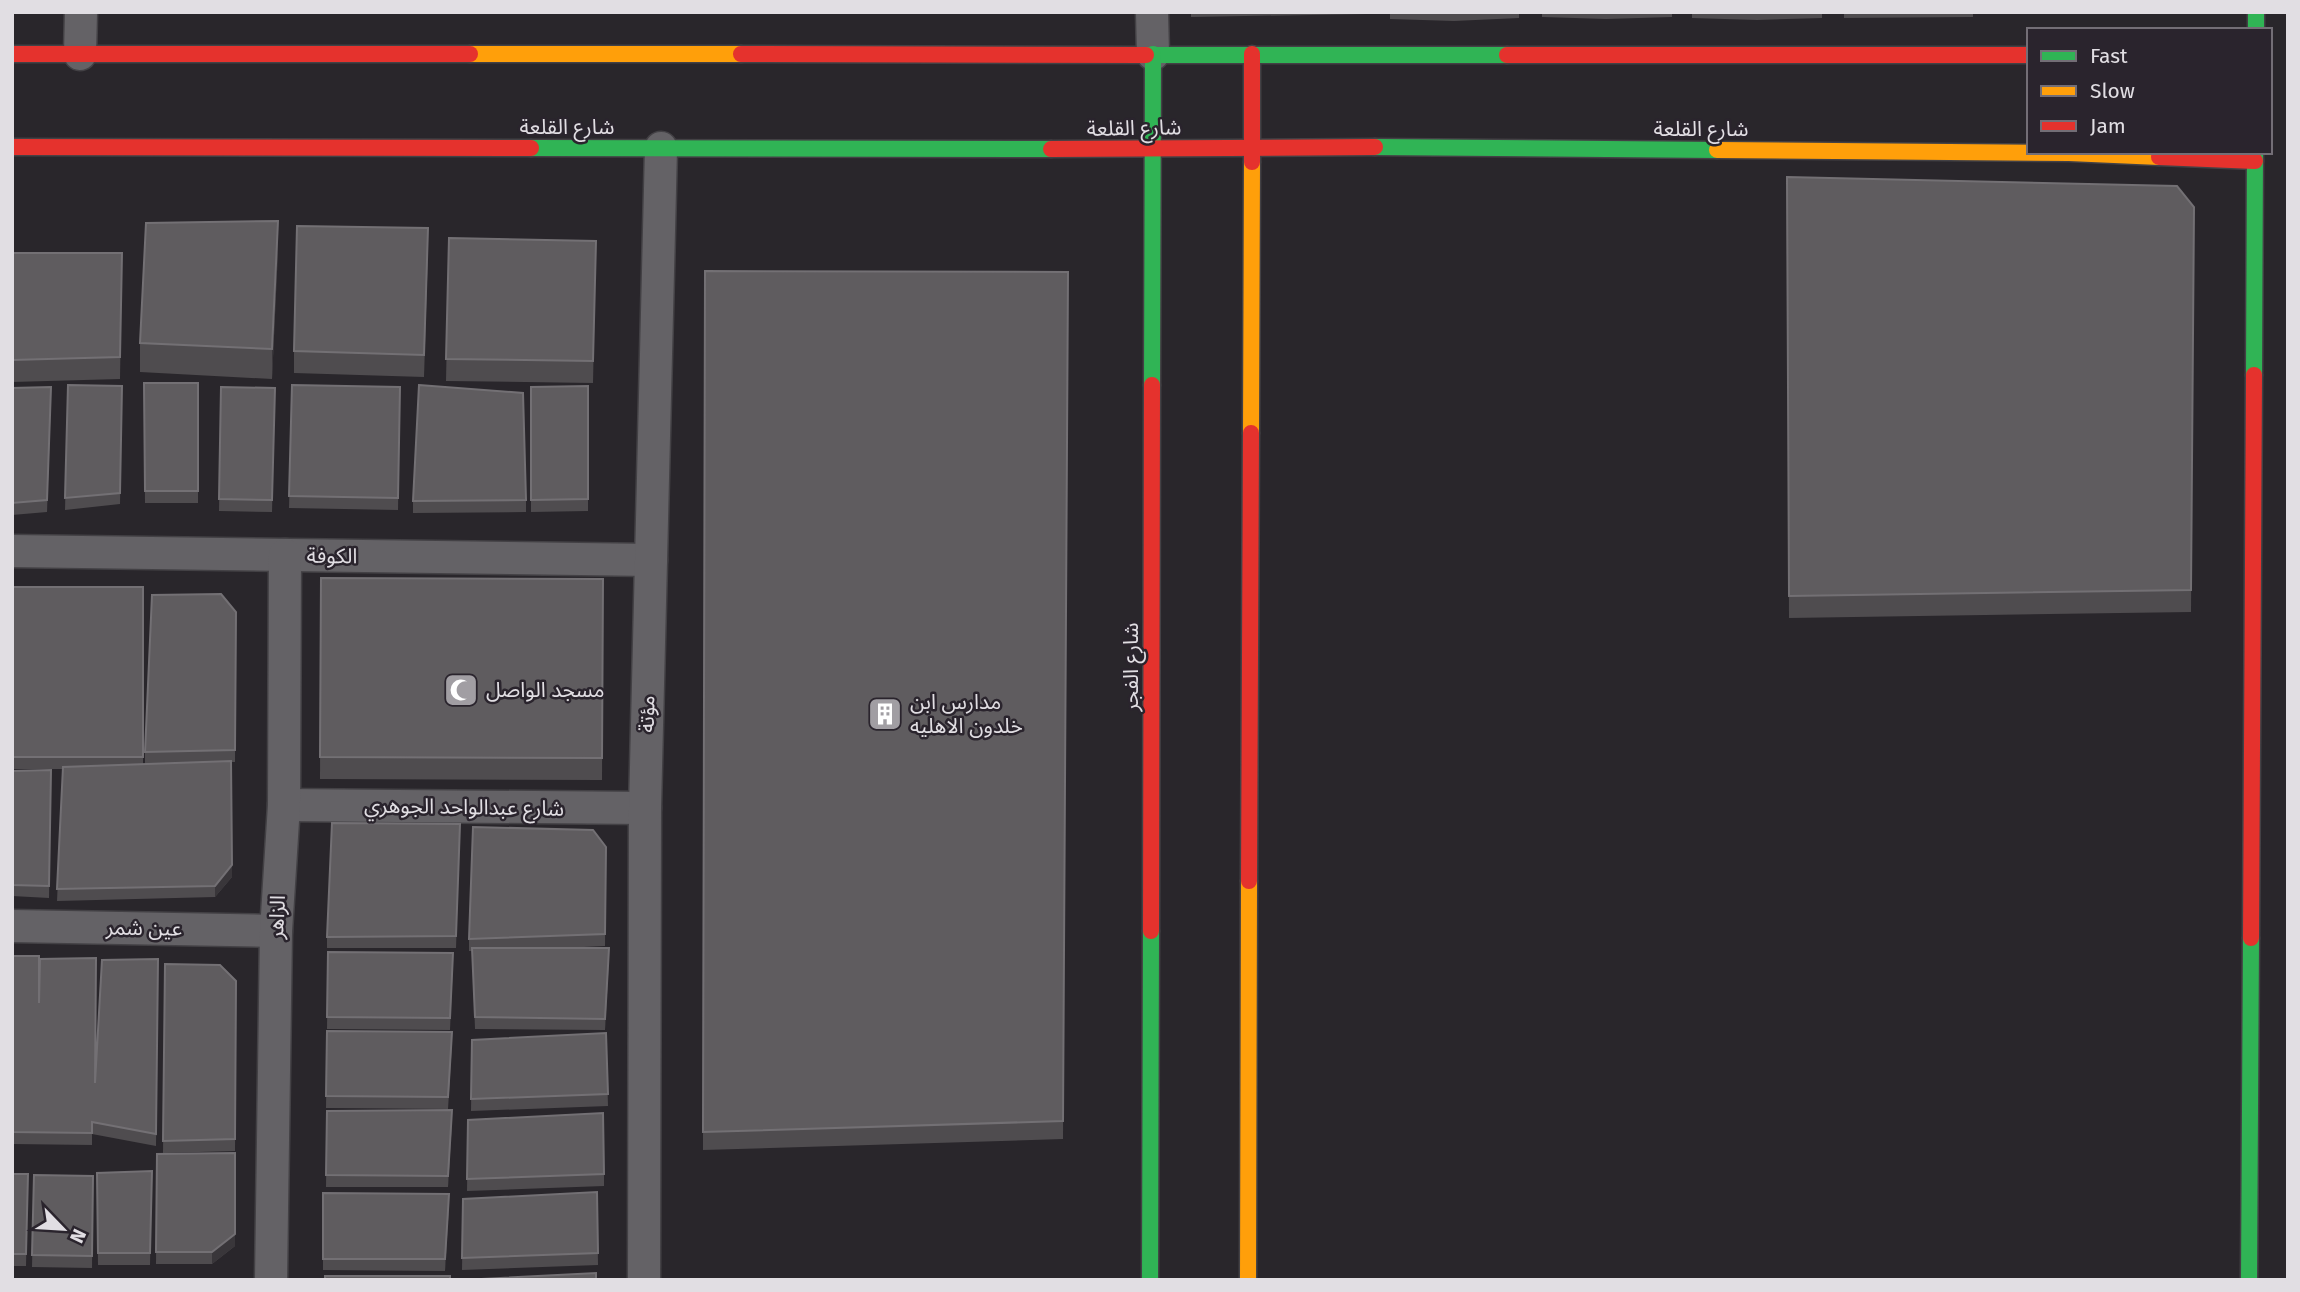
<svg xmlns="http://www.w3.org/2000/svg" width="2300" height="1292" font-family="'Fira Sans','Noto Sans Arabic',sans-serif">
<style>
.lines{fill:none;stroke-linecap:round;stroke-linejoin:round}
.street-casing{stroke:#434145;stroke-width:35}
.fast-casing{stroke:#434145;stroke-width:19}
.slow-casing{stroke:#434145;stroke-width:19}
.jam-casing{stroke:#434145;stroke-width:19}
.street{stroke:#646266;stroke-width:32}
.fast{stroke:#30b455;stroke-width:16}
.slow{stroke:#ff9f0a;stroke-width:16}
.jam{stroke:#e5322d;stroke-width:16}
.wall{fill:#4f4c4f}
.shaded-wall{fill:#39363a}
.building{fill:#5f5c5f;stroke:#737074;stroke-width:2}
.labels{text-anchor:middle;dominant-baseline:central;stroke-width:5;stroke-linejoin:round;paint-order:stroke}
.street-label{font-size:21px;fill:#e1dee3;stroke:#2a242d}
.poi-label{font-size:21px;fill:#e1dee3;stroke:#2a242d;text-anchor:start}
</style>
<rect width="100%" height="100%" fill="#29262b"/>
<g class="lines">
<g class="street-casing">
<g id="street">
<polyline points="1152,12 1153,54"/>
<polyline points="80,54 81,12"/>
<polyline points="12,551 651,560"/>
<polyline points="284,805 645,808"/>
<polyline points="12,926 276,931"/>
<polyline points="271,1280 276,931 284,805 285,555"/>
<polyline points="644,1280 645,808 661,148"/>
</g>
</g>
<g class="fast-casing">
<g id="fast">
<polyline points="2256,12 2256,30"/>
<polyline points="1146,55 1507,55"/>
<polyline points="1375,147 1717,150"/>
<polyline points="531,148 1051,149"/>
<polyline points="2254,375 2255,152"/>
<polyline points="1152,385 1153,54"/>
<polyline points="1150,1280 1151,931"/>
<polyline points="2249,1280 2251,938"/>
</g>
</g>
<g class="slow-casing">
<g id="slow">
<polyline points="470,54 741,54"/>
<polyline points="1717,150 2069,153 2159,157"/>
<polyline points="1251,433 1252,162"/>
<polyline points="1248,1280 1249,881"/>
</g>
</g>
<g class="jam-casing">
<g id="jam">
<polyline points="12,54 470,54"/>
<polyline points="741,54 1146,55"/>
<polyline points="1507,55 2029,55"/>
<polyline points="12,147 531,148"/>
<polyline points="1051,149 1375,147"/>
<polyline points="2159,157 2255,161"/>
<polyline points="1252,162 1252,54"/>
<polyline points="1249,881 1251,433"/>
<polyline points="1151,931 1152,385"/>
<polyline points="2251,938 2254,375"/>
</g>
</g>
<use href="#street" class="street"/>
<use href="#fast" class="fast"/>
<use href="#slow" class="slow"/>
<use href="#jam" class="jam"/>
</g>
<g class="wall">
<polygon points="1191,12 1367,12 1367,14 1191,17"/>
<polygon points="1390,12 1519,12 1519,18 1454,21 1390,19"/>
<polygon points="1542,12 1672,12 1672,17 1606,19 1542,17"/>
<polygon points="1692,12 1822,12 1822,18 1757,20 1692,18"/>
<polygon points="1844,12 1973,12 1973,17 1844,18"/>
<polygon points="1787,177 2194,207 2191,612 1789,618"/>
<polygon points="449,238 596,241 593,383 446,381"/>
<polygon points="278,251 272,379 140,372 140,343"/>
<polygon points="428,251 424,377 294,373 294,351"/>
<polygon points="12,253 122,253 120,379 12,382"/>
<polygon points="705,271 1068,272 1063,1139 703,1150"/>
<polygon points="144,383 198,383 198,503 145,503"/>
<polygon points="68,385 122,386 120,504 65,510"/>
<polygon points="292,385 400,387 398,510 289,508"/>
<polygon points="588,386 588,511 531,512 531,387"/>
<polygon points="221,387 275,388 272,512 219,511"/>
<polygon points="12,388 51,399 47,512 12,515"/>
<polygon points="526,500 526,512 413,513 413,501"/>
<polygon points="321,578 603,579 602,780 320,779"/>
<polygon points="12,587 143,587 143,764 145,764 145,752 236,612 235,762 231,762 232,877 215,897 57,901 63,769 12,769"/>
<polygon points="51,770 49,898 12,896 12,771"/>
<polygon points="460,824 456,948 327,948 327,937"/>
<polygon points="606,847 605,946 563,948 609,960 605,1030 475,1029 472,951 469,951 469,939"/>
<polygon points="328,952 453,964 450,1030 327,1029"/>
<polygon points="12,956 39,1001 95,1079 158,959 156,1146 92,1134 92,1145 12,1144"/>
<polygon points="165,964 236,981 235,1151 163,1153"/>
<polygon points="327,1031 452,1044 448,1109 326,1108"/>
<polygon points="606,1033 608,1106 471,1111 472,1040"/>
<polygon points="327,1111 452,1122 448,1187 326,1187"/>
<polygon points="468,1120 604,1174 604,1186 467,1191"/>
<polygon points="157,1154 235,1246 212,1264 156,1264"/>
<polygon points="152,1171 150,1265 98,1265 97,1173"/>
<polygon points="12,1174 28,1174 26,1266 12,1266"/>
<polygon points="34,1175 93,1176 92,1268 32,1267"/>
<polygon points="597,1192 598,1265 462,1270 463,1199"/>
<polygon points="323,1193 449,1206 445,1271 323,1270"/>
</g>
<g class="shaded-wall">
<polygon points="278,221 278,251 272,379 272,349"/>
<polygon points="232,865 232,877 215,897 215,886"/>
<polygon points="609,948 609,960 605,1030 605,1019"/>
<polygon points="452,1110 452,1122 448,1187 448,1176"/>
<polygon points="449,1194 449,1206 445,1271 445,1259"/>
<polygon points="235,1234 235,1246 212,1264 212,1252"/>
</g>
<g class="building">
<polygon points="1787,177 2177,186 2194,207 2191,590 1789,596"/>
<polygon points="278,221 272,349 140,343 146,223"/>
<polygon points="297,226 428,228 424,355 294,351"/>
<polygon points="449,238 596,241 593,361 446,359"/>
<polygon points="12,253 122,253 120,357 12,360"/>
<polygon points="705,271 1068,272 1063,1121 703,1132"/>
<polygon points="144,383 198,383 198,491 145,491"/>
<polygon points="68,385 122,386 120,493 65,498"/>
<polygon points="292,385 400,387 398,498 289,496"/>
<polygon points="419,385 523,393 526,500 413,501"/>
<polygon points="588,386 588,499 531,500 531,387"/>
<polygon points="51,387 47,500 12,503 12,388"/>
<polygon points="221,387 275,388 272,500 219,499"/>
<polygon points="321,578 603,579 602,758 320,757"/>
<rect x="12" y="587" width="131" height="170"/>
<polygon points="221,594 236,612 235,750 145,752 152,595"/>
<polygon points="231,761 232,865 215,886 57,889 63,767"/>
<polygon points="51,770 49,886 12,885 12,771"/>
<polygon points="332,823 460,824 456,936 327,937"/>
<polygon points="473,827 593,830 606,847 605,934 469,939"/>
<polygon points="472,948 609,948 605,1019 475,1017"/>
<polygon points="328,952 453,953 450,1018 327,1017"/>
<polygon points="12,956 39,956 39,1003 40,959 96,958 95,1083 102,960 158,959 156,1134 92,1122 92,1133 12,1132"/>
<polygon points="165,964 220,965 236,981 235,1139 163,1141"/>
<polygon points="327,1031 452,1032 448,1097 326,1096"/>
<polygon points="606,1033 608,1094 471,1099 472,1040"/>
<polygon points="452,1110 448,1176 326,1175 327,1111"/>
<polygon points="603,1113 604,1174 467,1179 468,1120"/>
<polygon points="235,1153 235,1234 212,1252 156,1252 157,1154"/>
<polygon points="152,1171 150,1253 98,1253 97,1173"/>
<polygon points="12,1174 28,1174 26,1254 12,1254"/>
<polygon points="34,1175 93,1176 92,1256 32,1255"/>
<polygon points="597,1192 598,1253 462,1258 463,1199"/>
<polygon points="323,1193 449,1194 445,1259 323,1259"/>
<polygon points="596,1273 596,1280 462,1280"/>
<rect x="325" y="1276" width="125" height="4"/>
</g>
<defs>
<g id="mosque-square" transform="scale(1.75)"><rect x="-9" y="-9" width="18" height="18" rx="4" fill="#a19ea3" stroke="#2a242d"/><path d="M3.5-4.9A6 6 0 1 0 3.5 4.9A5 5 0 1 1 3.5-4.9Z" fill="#fff"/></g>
<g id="building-square" transform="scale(1.75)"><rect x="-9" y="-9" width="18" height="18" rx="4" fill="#a19ea3" stroke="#2a242d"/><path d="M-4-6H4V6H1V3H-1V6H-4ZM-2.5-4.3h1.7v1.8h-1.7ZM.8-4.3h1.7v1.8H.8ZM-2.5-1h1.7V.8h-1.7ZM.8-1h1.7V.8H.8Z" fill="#fff"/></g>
</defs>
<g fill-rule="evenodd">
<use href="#mosque-square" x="461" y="690"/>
<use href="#building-square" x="885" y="714"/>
</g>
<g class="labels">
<g class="street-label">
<text x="567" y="127">شارع القلعة</text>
<text transform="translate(1134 128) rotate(-1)">شارع القلعة</text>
<text x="1701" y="129">شارع القلعة</text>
<text transform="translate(332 556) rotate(1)">الكوفة</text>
<text transform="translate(1131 667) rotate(-90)">شارع الفجر</text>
<text transform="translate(647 714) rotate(-89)">مؤتة</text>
<text transform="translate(464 807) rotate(1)">شارع عبدالواحد الجوهري</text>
<text transform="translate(277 917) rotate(-87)">الزاهر</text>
<text transform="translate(144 928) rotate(1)">عين شمر</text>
</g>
<g class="poi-label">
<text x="486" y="690">مسجد الواصل</text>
<text x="910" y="702">مدارس ابن<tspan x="910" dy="24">خلدون الاهليه</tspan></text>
</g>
</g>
<rect width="2300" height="1292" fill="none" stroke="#e1dee3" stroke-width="28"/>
<rect x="2027" y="28" width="245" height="126" fill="#2a242d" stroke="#736e76" stroke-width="2"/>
<rect x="2041" y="51" width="35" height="10" fill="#30b455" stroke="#736e76" stroke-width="2"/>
<text x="2090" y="63" font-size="21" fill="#e1dee3">Fast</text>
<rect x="2041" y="86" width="35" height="10" fill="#ff9f0a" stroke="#736e76" stroke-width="2"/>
<text x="2090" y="98" font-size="21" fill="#e1dee3">Slow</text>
<rect x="2041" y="121" width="35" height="10" fill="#e5322d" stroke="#736e76" stroke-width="2"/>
<text x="2090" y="133" font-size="21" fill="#e1dee3">Jam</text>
<g transform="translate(63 1229) rotate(115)" stroke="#2a242d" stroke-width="5" paint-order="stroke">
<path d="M0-5L12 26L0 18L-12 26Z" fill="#e1dee3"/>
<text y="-10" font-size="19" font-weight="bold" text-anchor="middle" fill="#e1dee3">N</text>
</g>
</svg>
